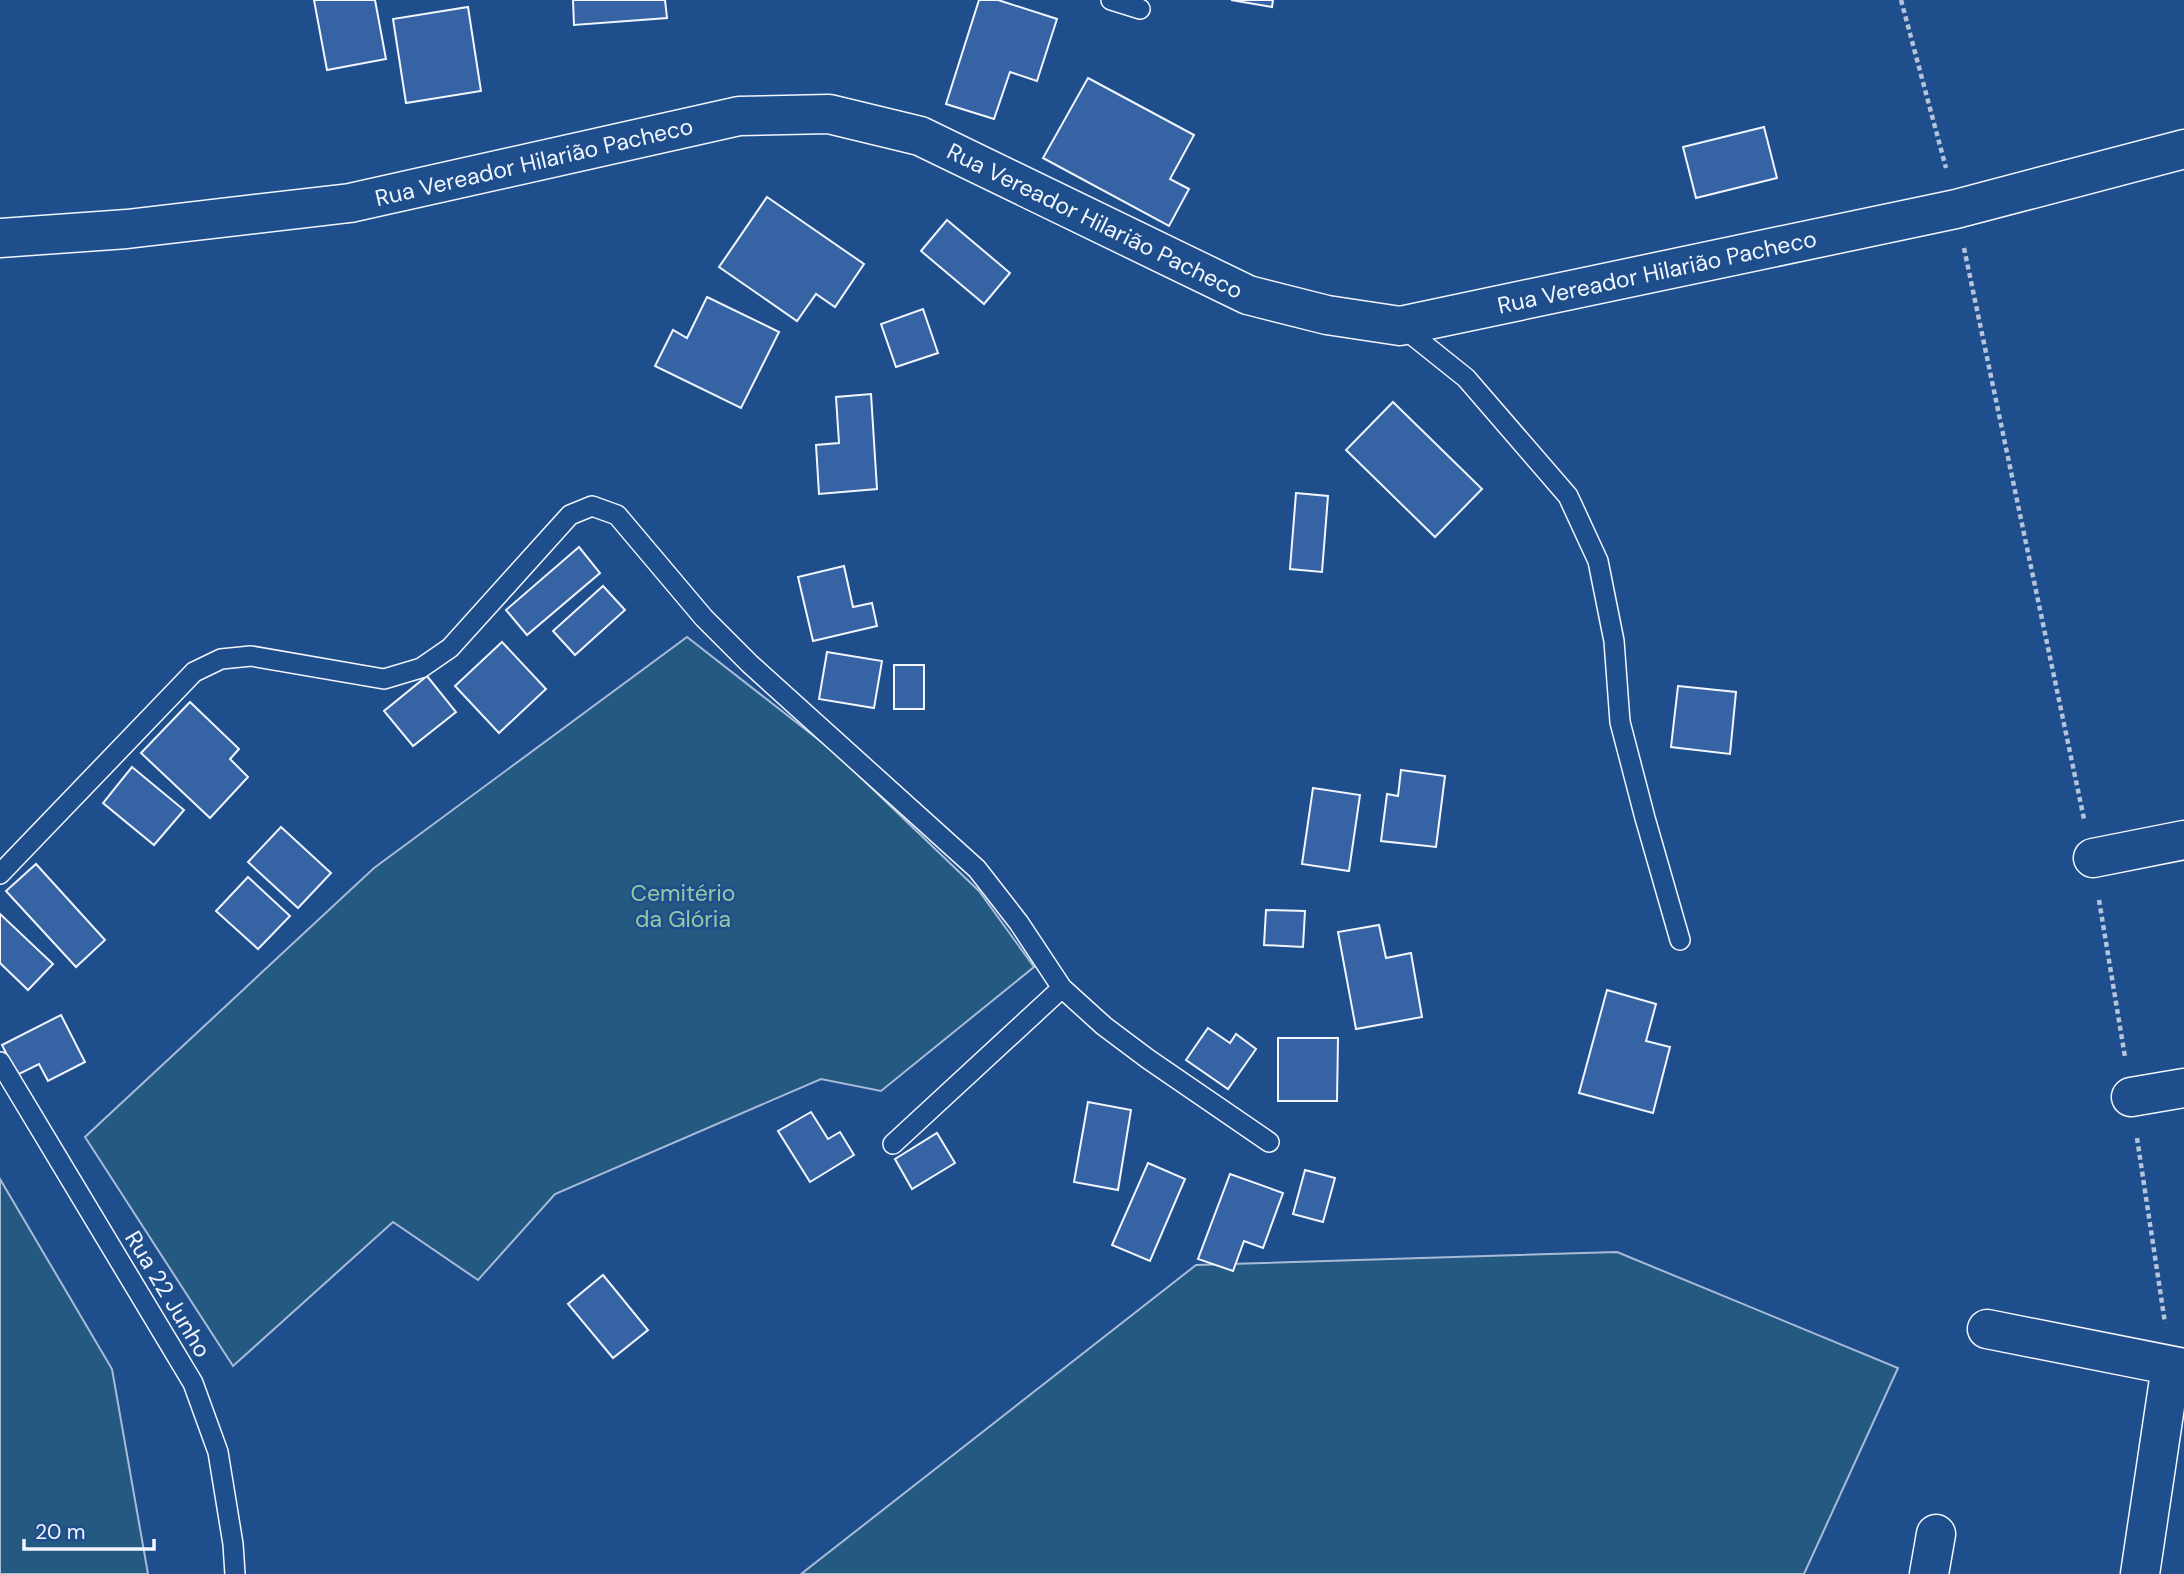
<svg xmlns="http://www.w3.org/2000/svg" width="2184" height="1574" font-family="'DM Sans',sans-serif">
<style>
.green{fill:#245a82;stroke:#a8bbd7;stroke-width:2}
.building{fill:#3563a3;stroke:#f2f6ff;stroke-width:2}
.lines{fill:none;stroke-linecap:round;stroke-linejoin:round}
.service-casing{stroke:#f2f6ff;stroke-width:22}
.minor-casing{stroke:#f2f6ff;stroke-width:41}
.path{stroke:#b3c4dc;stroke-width:4.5;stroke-dasharray:5 3.5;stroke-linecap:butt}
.service{stroke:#1f4e8c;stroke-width:19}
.minor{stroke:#1f4e8c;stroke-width:38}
.labels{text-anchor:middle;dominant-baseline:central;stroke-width:5;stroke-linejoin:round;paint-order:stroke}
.street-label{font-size:23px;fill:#f2f6ff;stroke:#1f4e8c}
.park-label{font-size:23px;fill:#97c8a6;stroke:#1f4e8c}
</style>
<rect width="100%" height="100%" fill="#1f4e8c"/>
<g class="green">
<polygon points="687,637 833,751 979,891 1034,967 881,1091 821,1079 555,1194 478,1280 393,1222 233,1366 85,1137 374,868"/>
<polygon points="0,1179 112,1369 148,1574 0,1574"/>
<polygon points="1617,1252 1898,1368 1804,1574 801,1574 1196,1265"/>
</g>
<g class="building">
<polygon points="314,0 375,0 386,59 327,70"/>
<polygon points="573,0 665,0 667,18 574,25"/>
<polygon points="979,0 998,0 1057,19 1037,81 1010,72 994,119 946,104"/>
<polygon points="1231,0 1273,0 1272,7"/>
<polygon points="468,7 481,91 406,103 393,19"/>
<polygon points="1088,78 1194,135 1170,179 1189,189 1169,226 1043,158"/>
<polygon points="1764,127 1777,178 1696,198 1683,147"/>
<polygon points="767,197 864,264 835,307 816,294 797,321 719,267"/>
<polygon points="947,220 1010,273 984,304 921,251"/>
<polygon points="707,297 779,332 741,408 655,366 673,330 687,338"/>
<polygon points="923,309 938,353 896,367 881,324"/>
<polygon points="871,394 877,489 819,494 816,445 839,443 836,397"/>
<polygon points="1393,402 1482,489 1435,537 1346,450"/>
<polygon points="1296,493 1328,496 1322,572 1290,569"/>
<polygon points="579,547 600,573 527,635 506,610"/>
<polygon points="844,566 853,607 872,603 877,626 813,641 798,577"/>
<polygon points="603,586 625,610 575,655 553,631"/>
<polygon points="502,642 546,689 499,733 455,686"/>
<polygon points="827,652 882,661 874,708 819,699"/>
<rect x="894" y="665" width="30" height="44"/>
<polygon points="427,676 456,712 413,746 384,711"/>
<polygon points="1678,686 1736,692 1730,754 1671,747"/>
<polygon points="190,702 239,749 230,759 248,777 210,818 141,753"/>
<polygon points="132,767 184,810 154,845 103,803"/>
<polygon points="1401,770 1445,776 1436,847 1381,841 1387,794 1398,796"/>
<polygon points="1313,788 1360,795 1349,871 1302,864"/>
<polygon points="281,827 331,873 298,908 248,862"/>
<polygon points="36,864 105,940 76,967 6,891"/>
<polygon points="248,877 290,916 258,949 216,911"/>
<polygon points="1266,910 1305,911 1303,947 1264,945"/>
<polygon points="0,914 53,964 28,990 0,963"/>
<polygon points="1379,925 1386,958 1411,953 1422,1017 1356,1029 1338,932"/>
<polygon points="1607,990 1656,1004 1646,1041 1670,1047 1653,1113 1579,1093"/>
<polygon points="61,1015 85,1062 48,1081 39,1064 17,1075 2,1045"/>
<polygon points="1208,1028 1230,1043 1236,1034 1256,1049 1228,1089 1186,1060"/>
<polygon points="1278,1038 1338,1038 1337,1101 1278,1101"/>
<polygon points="1088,1102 1131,1110 1118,1190 1074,1182"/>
<polygon points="811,1112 828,1139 840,1132 854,1155 810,1182 778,1131"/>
<polygon points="937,1133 955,1163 912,1189 895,1159"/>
<polygon points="1148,1163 1185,1179 1150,1261 1112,1245"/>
<polygon points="1305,1170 1335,1178 1323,1222 1293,1214"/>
<polygon points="1230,1174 1283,1193 1263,1248 1244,1241 1233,1271 1198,1259"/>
<polygon points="603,1275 648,1330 613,1358 568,1304"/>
</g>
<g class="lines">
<g class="service-casing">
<g id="service">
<polyline points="1111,0 1140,9"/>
<polyline points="1401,326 1466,378 1568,496 1598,561 1614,641 1620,722 1645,818 1680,940"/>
<polyline points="0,874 194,672 221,659 251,656 384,679 421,668 450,648 570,515 592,506 617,515 704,618 750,664 977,869 1019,923 1062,988 1104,1026 1148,1059 1269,1142"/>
<polyline points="0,1062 193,1383 218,1452 233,1544 235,1574"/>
<polyline points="893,1144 1062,988"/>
</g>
</g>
<g class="minor-casing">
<g id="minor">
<polyline points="0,238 127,229 350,203 739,116 829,114 920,136 1248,295 1327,315 1400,326 1956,209 2184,149"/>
<polyline points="2093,858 2184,840"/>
<polyline points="2131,1097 2184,1088"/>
<polyline points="1987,1329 2184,1368"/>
<polyline points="1929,1574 1936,1534"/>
<polyline points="2140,1574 2171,1366"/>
</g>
</g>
<g class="path">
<polyline points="1901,0 1946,168"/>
<polyline points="1964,248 2084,819"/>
<polyline points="2099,900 2125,1057"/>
<polyline points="2137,1138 2165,1323"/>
</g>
<use href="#service" class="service"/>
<use href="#minor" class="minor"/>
</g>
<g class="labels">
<g class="street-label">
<text transform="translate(534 162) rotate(-13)">Rua Vereador Hilarião Pacheco</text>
<text transform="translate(1095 221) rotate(26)">Rua Vereador Hilarião Pacheco</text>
<text transform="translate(1657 272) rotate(-12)">Rua Vereador Hilarião Pacheco</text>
<text transform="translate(168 1294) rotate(59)">Rua 22 Junho</text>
</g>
<g class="park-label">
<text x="683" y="893">Cemitério<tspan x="683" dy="26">da Glória</tspan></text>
</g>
</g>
<path d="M24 1539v10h130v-10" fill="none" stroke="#f2f6ff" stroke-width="3.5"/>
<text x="35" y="1539" font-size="21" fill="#f2f6ff" stroke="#1f4e8c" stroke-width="5" paint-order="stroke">20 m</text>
</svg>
